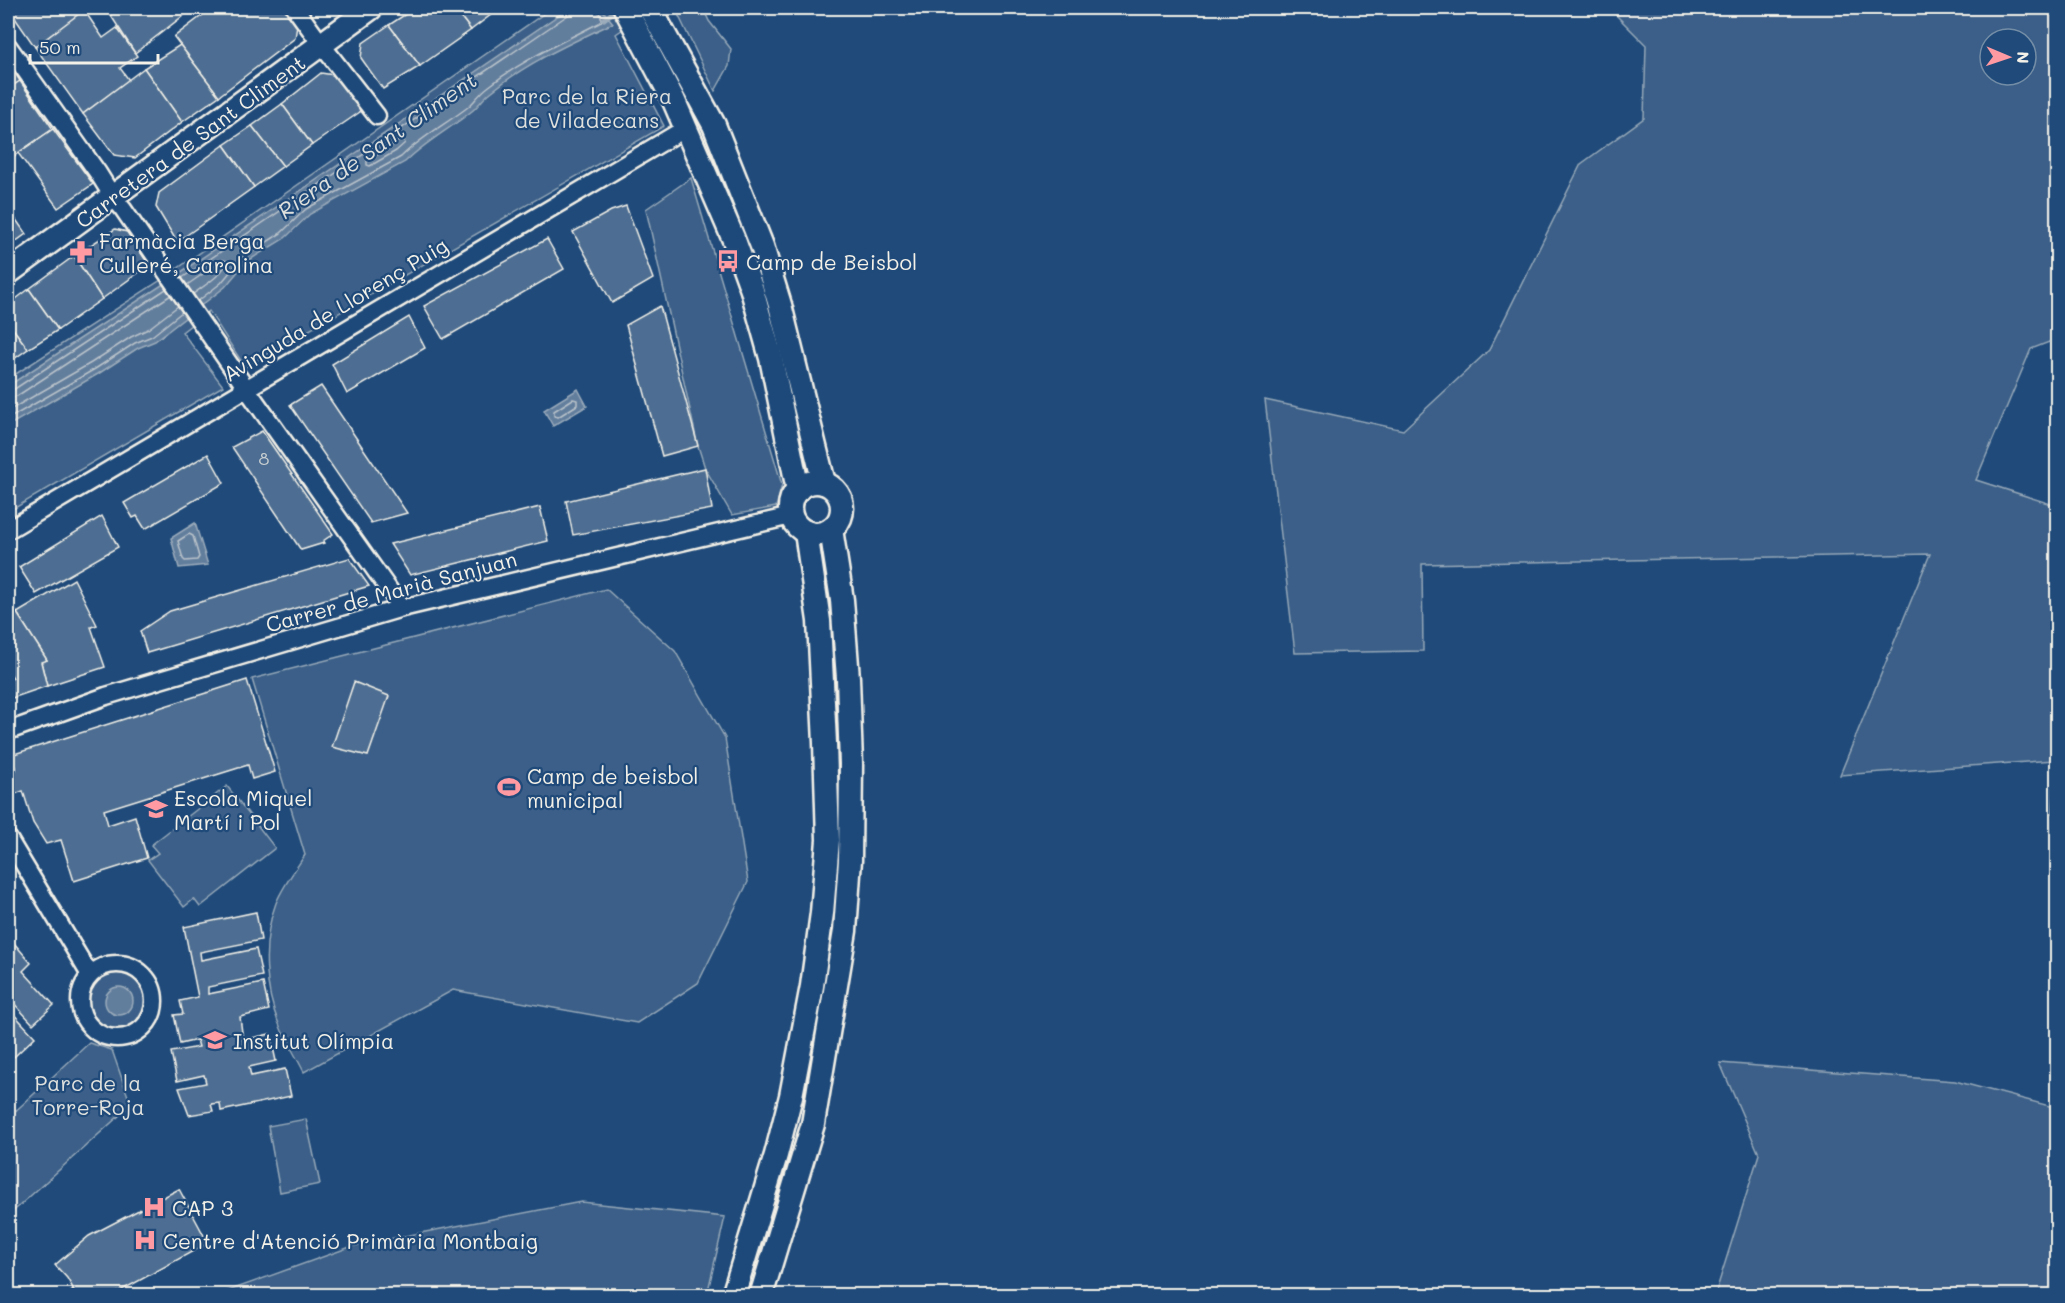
<svg xmlns="http://www.w3.org/2000/svg" width="2065" height="1303" font-family="Mali,sans-serif">
<style>
.green{fill:#3a5f88;stroke:#97a8b8;stroke-width:1.5;fill-rule:evenodd}
.water{fill:#627e9d;stroke:#9cacbb;stroke-width:1.5}
.lines{fill:none;stroke-linecap:round;stroke-linejoin:round}
.shore{stroke:#bac3ca;stroke-width:1.5}
.stream{stroke:#9cacbb;stroke-width:5}
.building{fill:#4d6e92;stroke:#f4f1e8;stroke-width:1.5}
.street-casing{stroke:#f4f1e8;stroke-width:21}
.secondary-casing{stroke:#f4f1e8;stroke-width:27}
.street{stroke:#1f4a7a;stroke-width:16}
.secondary{stroke:#1f4a7a;stroke-width:22}
.labels{text-anchor:middle;dominant-baseline:central;stroke-width:4.5;stroke-linejoin:round;paint-order:stroke}
.number-label{font-size:18px;fill:#cad0d2}
.park-label{font-size:21px;fill:#e1e2de;stroke:#1f4a7a}
.street-label{font-size:21px;fill:#f4f1e8;stroke:#1f4a7a}
.poi-label{font-size:21px;fill:#f4f1e8;stroke:#1f4a7a;text-anchor:start}
.water-label{font-size:22px;font-style:italic;fill:#dee0dd;stroke:#1f4a7a}
</style>
<rect width="100%" height="100%" fill="#1f4a7a"/>
<filter id="ink" filterUnits="userSpaceOnUse"><feTurbulence type="fractalNoise" baseFrequency=".0167" numOctaves="2"/><feDisplacementMap in="SourceGraphic" scale="12" xChannelSelector="R" yChannelSelector="G"/><feConvolveMatrix kernelMatrix="1 2 1 2 8 2 1 2 1" color-interpolation-filters="sRGB"/></filter>
<g filter="url(#ink)">
<g class="green">
<polygon points="552,8 654,8 616,34 664,126 245,367 209,311 182,332 223,386 8,512 8,379 158,282"/>
<polygon points="675,8 703,8 709,21 731,49 729,66 715,91"/>
<path d="M1609 8H2057V339L2031 349 1976 480 2057 506V874L2051 876 2055 760 1840 775 1930 554 1422 564 1423 651 1295 653 1265 400 1403 430 1489 350 1581 164 1644 118 1646 45ZM1990 39H2026V75H1990Z"/>
<polygon points="691,178 782,485 776,507 732,515 705,468 698,446 646,209"/>
<path d="M606 589 675 651 725 738 748 882 698 983 637 1023 453 990 304 1072C297 1058 289 1045 282 1031 264 992 261 943 276 903 283 886 295 870 305 855L252 679Z"/>
<polygon points="227,786 275,848 200,907 194,899 184,907 148,860 158,853 151,845"/>
<circle cx="117" cy="1002" r="32"/>
<polygon points="89,1043 112,1050 131,1105 8,1216 8,1118"/>
<polygon points="1720,1063 1955,1081 2057,1108 2057,1295 1715,1295 1759,1154"/>
<polygon points="306,1119 320,1184 280,1192 268,1126"/>
<polygon points="581,1202 725,1217 707,1295 217,1295 353,1246"/>
</g>
<g class="water">
<path d="M569 8H601L613 23C571 43 528 62 491 92 484 97 479 105 472 111 450 129 425 142 405 162L310 214 285 238 246 262 225 287 155 341 138 348 98 374 8 426V386L162 285Z"/>
<polygon points="578,389 587,406 553,426 544,410"/>
<polygon points="195,523 208,565 179,568 171,538"/>
<circle cx="119" cy="1001" r="14"/>
</g>
<g class="lines">
<g class="shore">
<polygon points="403,138 405,143 396,151 370,166 367,165 367,161"/>
<polyline points="182,278 568,15 571,8"/>
<path d="M187 285 223 260 227 261C223 275 205 285 193 294"/>
<path d="M198 301 221 283 242 258 281 233 306 209 401 157C421 137 446 124 468 107 475 101 480 93 488 87 522 60 562 42 601 22L602 19 597 8"/>
<polyline points="8,391 13,390 166,289"/>
<polyline points="8,399 17,396 171,295"/>
<polygon points="573,399 577,400 577,405 558,417 554,416 554,411"/>
<polyline points="8,411 91,363 131,337 148,329 178,306"/>
<polyline points="8,419 95,369 135,343 152,336 182,312"/>
<polygon points="189,534 193,536 199,557 197,560 185,561 183,559 178,541"/>
</g>
<polyline class="stream" points="604,19 619,8"/>
</g>
<g class="building">
<polygon points="8,8 88,8 35,47"/>
<polygon points="106,8 185,8 188,12 135,53"/>
<polygon points="212,8 290,8 298,19 295,38 219,96 174,37"/>
<polygon points="415,8 454,8 471,30 420,66 389,25"/>
<polygon points="454,8 500,8 471,30"/>
<polygon points="84,10 103,38 117,28 137,56 120,68 129,80 83,114 35,47"/>
<polygon points="389,25 420,66 383,89 361,58 363,43"/>
<polygon points="180,45 219,96 182,122 144,68"/>
<polygon points="8,62 20,81 8,89"/>
<polygon points="144,68 182,122 135,158 114,155 83,114"/>
<polygon points="321,73 340,76 359,105 360,112 312,145 282,104"/>
<polygon points="20,81 53,129 8,160 8,89"/>
<polygon points="282,104 312,145 283,166 252,126"/>
<polygon points="252,126 283,166 254,187 224,145"/>
<polygon points="53,129 93,184 58,208 18,153"/>
<polygon points="224,145 254,187 177,242 156,207 159,193"/>
<polygon points="626,206 653,279 612,303 573,232 611,211"/>
<polygon points="8,208 26,234 8,247"/>
<polygon points="115,229 127,232 149,265 102,299 74,256"/>
<polygon points="547,239 564,269 443,339 424,306"/>
<polygon points="74,256 102,299 58,330 29,289"/>
<polygon points="29,289 58,330 28,349 8,322 8,305"/>
<polygon points="660,306 698,446 662,456 626,325"/>
<polygon points="409,317 425,348 347,394 332,364"/>
<polygon points="8,322 28,349 8,363"/>
<polygon points="321,386 407,513 371,523 290,405"/>
<polygon points="262,431 333,534 323,541 324,543 301,550 232,447"/>
<polygon points="208,454 224,483 145,529 137,516 133,518 124,503"/>
<polygon points="705,468 712,509 573,535 566,501"/>
<polygon points="540,507 548,541 410,575 390,544"/>
<polygon points="102,516 118,547 36,594 19,567"/>
<polygon points="349,558 369,586 147,653 140,631 170,611"/>
<polygon points="74,579 97,625 91,627 105,667 47,686 41,662 47,660 17,613"/>
<polygon points="8,599 47,660 41,662 47,686 12,698 8,690 8,681 13,678 8,670"/>
<polygon points="247,680 275,772 252,779 248,765 104,810 108,825 135,816 147,858 74,881 61,840 46,844 33,823 23,791 15,794 8,778 8,773 16,770 11,755"/>
<polygon points="354,682 389,696 368,756 332,747"/>
<polygon points="256,912 261,940 200,952 201,960 256,949 262,976 208,987 208,994 263,983 269,1010 240,1017 243,1040 270,1034 276,1061 249,1067 251,1076 285,1069 291,1096 221,1111 220,1103 211,1104 213,1111 189,1115 179,1088 206,1083 204,1075 177,1081 171,1052 199,1047 197,1040 180,1044 174,1015 183,1014 180,1001 198,997 184,927"/>
<polygon points="8,936 31,963 23,971 54,1005 33,1024 8,997"/>
<polygon points="8,1008 35,1037 14,1057 8,1050"/>
<polygon points="179,1189 208,1243 111,1296 64,1296 74,1290 67,1278 55,1265 89,1236"/>
</g>
<g class="lines">
<g class="street-casing">
<g id="street">
<polyline points="295,8 321,44 377,116"/>
<polyline points="8,46 98,173 113,197 123,209 246,388 402,608"/>
<polyline points="8,530 686,128"/>
<polyline points="8,731 106,696 402,608 791,516"/>
<polyline points="8,838 90,975"/>
<circle cx="117" cy="1001" r="37"/>
</g>
</g>
<g class="secondary-casing">
<g id="secondary">
<polyline points="625,8 674,101 734,240 752,290 771,358 798,490"/>
<polyline points="650,8 714,125 762,246 780,305 824,483"/>
<polyline points="8,273 371,8"/>
<circle cx="816" cy="508" r="26"/>
<polyline points="733,1296 776,1155 791,1096 812,986 822,913 828,840 825,743 819,621 806,532"/>
<polyline points="761,1296 813,1124 845,931 850,860 851,764 848,678 842,600 831,529"/>
</g>
</g>
<use href="#street" class="street"/>
<use href="#secondary" class="secondary"/>
</g>
</g>
<defs>
<g id="pharmacy-bare" transform="scale(1.8)"><path d="M-2-6h4v4h4v4h-4v4h-4v-4h-4v-4h4Z" fill="#ff9aa2" stroke="#1f4a7a" stroke-width="2.5" paint-order="stroke"/></g>
<g id="bus-bare" transform="scale(1.8)"><path d="M-5-6H5V4H4V6H2V4H-2V6H-4V4H-5ZM-3.5-4V0h7V-4ZM-3.5 1.2v1.5H-2V1.2ZM2 1.2v1.5H3.5V1.2Z" fill="#ff9aa2" stroke="#1f4a7a" stroke-width="2.5" paint-order="stroke"/></g>
<g id="stadium-bare" transform="scale(1.8)"><path d="M0-5a6.5 5 0 1 0 0 10a6.5 5 0 1 0 0-10ZM-3.5-1.8h7v3.6h-7Z" fill="#ff9aa2" stroke="#1f4a7a" stroke-width="2.5" paint-order="stroke"/></g>
<g id="school-bare" transform="scale(1.8)"><path d="M0-5L7-2L0 1L-7-2ZM-4 1L0 2.5L4 1V4Q0 6-4 4Z" fill="#ff9aa2" stroke="#1f4a7a" stroke-width="2.5" paint-order="stroke"/></g>
<g id="hospital-bare" transform="scale(1.8)"><path d="M-5-5h3v3.5h4V-5h3V5h-3V1.5h-4V5h-3Z" fill="#ff9aa2" stroke="#1f4a7a" stroke-width="2.5" paint-order="stroke"/></g>
</defs>
<g fill-rule="evenodd">
<use href="#pharmacy-bare" x="81" y="252"/>
<use href="#bus-bare" x="728" y="261"/>
<use href="#stadium-bare" x="509" y="787"/>
<use href="#school-bare" x="156" y="809"/>
<use href="#school-bare" x="215" y="1040"/>
<use href="#hospital-bare" x="154" y="1207"/>
<use href="#hospital-bare" x="145" y="1240"/>
</g>
<g class="labels">
<g class="number-label">
<text x="264" y="458">8</text>
</g>
<g class="park-label">
<text x="587" y="95">Parc de la Riera<tspan x="587" dy="24">de Viladecans</tspan></text>
<text x="88" y="1082">Parc de la<tspan x="88" dy="24">Torre-Roja</tspan></text>
</g>
<g class="street-label">
<text transform="translate(190 141) rotate(-36)">Carretera de Sant Climent</text>
<text transform="translate(335 309) rotate(-31)">Avinguda de Llorenç Puig</text>
<text transform="translate(391 591) rotate(-15)">Carrer de Marià Sanjuan</text>
</g>
<g class="poi-label">
<text x="99" y="240">Farmàcia Berga<tspan x="99" dy="24">Culleré, Carolina</tspan></text>
<text x="746" y="261">Camp de Beisbol</text>
<text x="527" y="775">Camp de beisbol<tspan x="527" dy="24">municipal</tspan></text>
<text x="174" y="797">Escola Miquel<tspan x="174" dy="24">Martí i Pol</tspan></text>
<text x="233" y="1040">Institut Olímpia</text>
<text x="172" y="1207">CAP 3</text>
<text x="163" y="1240">Centre d'Atenció Primària Montbaig</text>
</g>
<g class="water-label">
<text transform="translate(377 145) rotate(-35)">Riera de Sant Climent</text>
</g>
</g>
<rect width="2065" height="1303" fill="none" stroke="#1f4a7a" stroke-width="30"/>
<rect x="15" y="15" width="2035" height="1273" fill="none" stroke="#f4f1e8" stroke-width="2" filter="url(#ink)"/>
<g transform="translate(2008 57) rotate(92)"><circle r="28" fill="#1f4a7a" stroke="#748da6" stroke-width="1.5"/>
<path d="M0-4.5L10 22L0 15L-10 22Z" fill="#ff9aa2"/>
<text y="-9" font-size="16" font-weight="bold" text-anchor="middle" fill="#f4f1e8">N</text>
</g>
<path d="M30 54v9h128v-9" fill="none" stroke="#f4f1e8" stroke-width="3"/>
<text x="39" y="54" font-size="18" fill="#f4f1e8" stroke="#1f4a7a" stroke-width="4.5" paint-order="stroke">50 m</text>
</svg>
